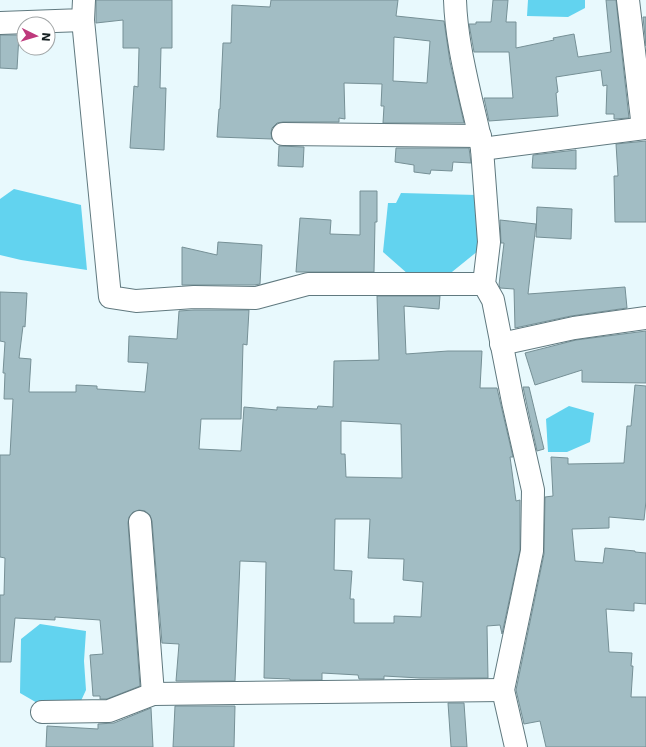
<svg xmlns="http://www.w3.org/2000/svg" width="646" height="747" font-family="'DejaVu Sans',sans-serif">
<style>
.water{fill:#62d3ef}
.building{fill:#a2bdc4;stroke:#769096;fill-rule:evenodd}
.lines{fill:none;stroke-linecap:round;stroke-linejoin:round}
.street-casing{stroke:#60797f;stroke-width:24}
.street{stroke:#fff;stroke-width:22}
</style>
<rect width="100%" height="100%" fill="#e8f9fd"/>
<g class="water">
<polygon points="528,0 585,0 585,8 568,17 527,16"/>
<polygon points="14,189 81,205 87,270 21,260 0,255 0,199"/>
<polygon points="401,193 477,195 489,242 447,276 408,274 383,252 388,203 396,203"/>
<polygon points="569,406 594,413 590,442 567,452 548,452 546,419"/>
<polygon points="40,624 86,631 84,661 86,690 80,703 39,704 20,693 21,639"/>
</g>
<g class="building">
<polygon points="96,0 172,0 172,48 161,48 160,88 166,88 164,150 130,148 134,86 138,87 139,48 123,48 123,20 96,23"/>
<path d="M271 0H398L396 16 444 21 450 62 464 123H383L384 106H381L382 84 344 83 345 119 339 118V122H283L277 123 272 128 271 133 272 139 217 137 219 109H220L223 43H231L232 5 270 7ZM394 37 430 41 427 83 393 81Z"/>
<polygon points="493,0 508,0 506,22 516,22 516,48 554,40 553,38 574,34 578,57 611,52 606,0 616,0 629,118 614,119 614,114 606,114 607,85 603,86 601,70 556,77 558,92 556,93 558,116 489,121 484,98 513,98 509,52 474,52 469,24 476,24 476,22 491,22"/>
<polygon points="643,17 646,17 646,46"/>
<polygon points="0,35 19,35 17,69 0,68"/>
<polygon points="646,141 646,222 615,222 614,176 618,176 616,144"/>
<polygon points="279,146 304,147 303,167 278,166"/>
<polygon points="396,148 469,148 471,163 453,162 452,171 431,170 430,174 414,172 414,165 395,162"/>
<polygon points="576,150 576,169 532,168 533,155"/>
<polygon points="360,191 377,191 377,222 375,222 374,272 296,272 300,218 331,220 330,234 360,235"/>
<polygon points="537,207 572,209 571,239 536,237"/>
<polygon points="500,220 536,224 528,294 625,287 627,308 571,316 515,328 514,289 500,288 499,285 504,243 501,243"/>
<polygon points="218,242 262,245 260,284 254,285 182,285 182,247 217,255"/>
<path d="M0 292 27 293 25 327 23 326 19 358 31 359 29 392H76V385L97 386V389L145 392 148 363 128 362 129 336 177 339 179 311 194 310H249L247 345 243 344 241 419H201L199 449 241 451 244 407 277 410V407L317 409 318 406 333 407 334 361 379 360 377 296H440L439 309 404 306 406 354 448 351H482L480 388H497L513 457H510L516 501 520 500V550L502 634 500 625 487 626 488 678H420L384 676V679H359L358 675 322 673V680H290V679L264 678 266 562 240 561 235 681H176L179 644 162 643 152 521 150 515 145 511 139 510 133 512 129 517 128 523 140 686 107 699H100V696H93L90 655 103 654 100 620 55 617V620L15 618 11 662H0V595H4L5 558 0 557V455H10L13 399H4L5 373H3L5 342 0 341ZM341 421 401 424 402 478 346 477 345 454H341ZM335 519H370L368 558 404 559 403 580 423 582 421 617 394 616V623H354V599H350L352 571 334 570Z"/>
<polygon points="646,331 646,383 582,382 582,370 535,385 525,353 576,340"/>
<polygon points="635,385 646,386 646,501 644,520 609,517 609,528 572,529 575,561 603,563 605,548 635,551 635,552 646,553 646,604 634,603 634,611 606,609 609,652 632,653 631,666 633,666 631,697 646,697 646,747 546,747 540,721 524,724 516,690 544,554 545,497 553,496 551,457 568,458 568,464 624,463 627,426 631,426"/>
<polygon points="523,387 529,387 544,449 537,451"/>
<polygon points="448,703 464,703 467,747 451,747"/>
<polygon points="175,706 235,706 234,747 173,747"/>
<polygon points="151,708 153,747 46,747 47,726 98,729 98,724 114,723"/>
</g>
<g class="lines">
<g class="street-casing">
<g id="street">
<path d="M455 0C456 32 463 64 470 95 474 113 479 131 482 149L489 242 484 284 493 300 513 402 533 490 532 551 503 690 516 747"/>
<polyline points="628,0 643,128"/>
<polyline points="83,20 110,297 136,301 194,297 256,298 308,284 484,284"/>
<polyline points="0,23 83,20 84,0"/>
<polyline points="283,134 480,136"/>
<polyline points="482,149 646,128"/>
<polyline points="501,344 574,328 646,318"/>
<polyline points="140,522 153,694"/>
<polyline points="42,712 109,711 153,694 503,690"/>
</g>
</g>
<use href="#street" class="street"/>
</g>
<g transform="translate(36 36) rotate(95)"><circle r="19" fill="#ffffff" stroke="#a2a6a7"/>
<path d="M0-3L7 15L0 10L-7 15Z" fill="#be397c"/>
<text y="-6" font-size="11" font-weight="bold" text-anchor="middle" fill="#172123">N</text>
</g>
</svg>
